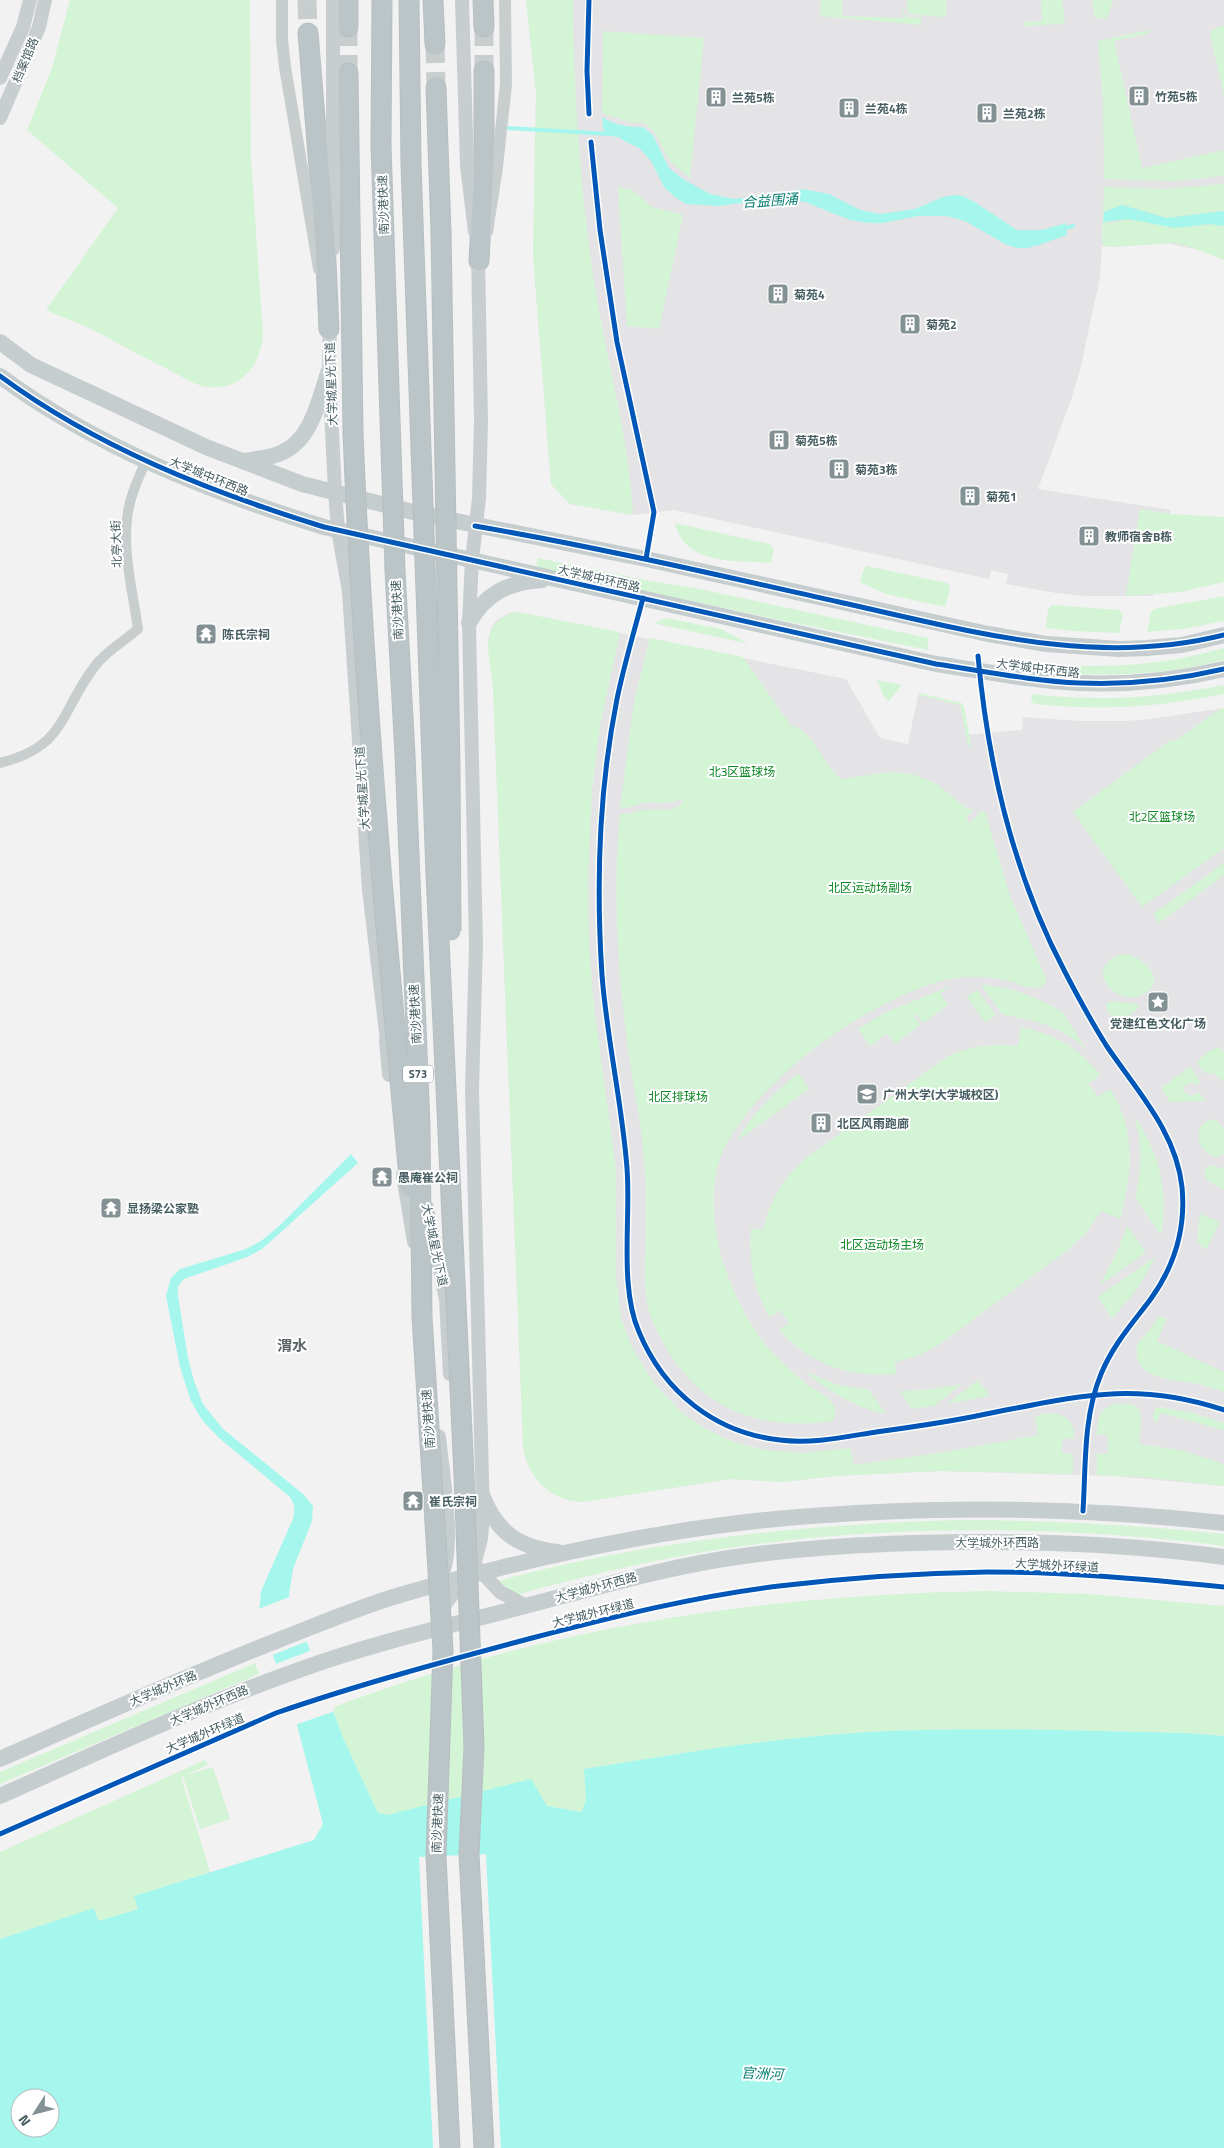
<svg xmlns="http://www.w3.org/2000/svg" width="1224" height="2148" font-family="'Titillium Web','Noto Sans SC',sans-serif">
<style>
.education{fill:#e4e3e5}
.green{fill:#d4f4d6}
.water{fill:#a5f6ec;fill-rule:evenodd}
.pier{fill:#f3f2f2}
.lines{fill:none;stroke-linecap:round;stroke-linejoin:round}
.stream{stroke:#a5f6ec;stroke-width:4}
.motorway-tunnel{stroke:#c8cdce;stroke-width:19;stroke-dasharray:19 9;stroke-linecap:butt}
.motorway-casing{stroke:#b6bfc2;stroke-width:21}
.minor{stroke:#c8cdce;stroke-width:10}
.tertiary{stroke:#c8cdce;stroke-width:12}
.secondary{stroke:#c8ced0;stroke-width:14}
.primary{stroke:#c6cdce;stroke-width:16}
.motorway{stroke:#bbc4c6;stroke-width:19}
.motorway-bridge-casing{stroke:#b6bfc2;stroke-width:21;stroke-linecap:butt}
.motorway-bridge{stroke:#bbc4c6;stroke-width:19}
.cycleway-casing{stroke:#fff;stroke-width:8}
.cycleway{stroke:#0057b8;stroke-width:5}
.labels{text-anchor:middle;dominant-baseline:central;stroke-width:4;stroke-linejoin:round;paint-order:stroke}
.shield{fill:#fff;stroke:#7e8e90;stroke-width:1}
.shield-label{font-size:11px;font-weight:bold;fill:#465d61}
.street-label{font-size:12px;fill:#465d61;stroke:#fff}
.poi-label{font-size:12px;font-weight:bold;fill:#465d61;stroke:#fff;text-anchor:start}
.park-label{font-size:12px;fill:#0c8723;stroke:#fff}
.water-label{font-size:14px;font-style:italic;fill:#067f72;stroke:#fff}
.quarter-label{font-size:15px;font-weight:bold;fill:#5c6467;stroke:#fff}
</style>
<rect width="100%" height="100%" fill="#f3f2f2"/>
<g class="education">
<polygon points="526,0 1224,0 1224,248 1194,249 1167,243 1111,247 1102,246 1100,277 1081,366 1071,400 1038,489 1171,510 1153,596 1084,596 1056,593 1006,584 1008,574 1003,573 991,570 989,579 674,510 633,515 570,504 551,484 533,255 536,92"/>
<polygon points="517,612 846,679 880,738 908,744 918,695 961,705 966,735 1022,730 1023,717 1078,721 1127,721 1150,719 1224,708 1224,1486 1113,1476 941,1471 834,1476 784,1482 729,1479 583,1502 569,1500 554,1494 534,1476 526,1460 523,1444 493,688 488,639 492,626 497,620 509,613"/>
</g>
<g class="green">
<path d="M70 0H250L251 158 263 334C261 367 238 394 202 386 191 383 181 376 171 371 146 359 123 346 99 333 82 324 64 318 46 310L118 208 27 130 52 68Z"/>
<path d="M526 0H573C574 96 580 193 595 287 607 363 629 437 633 515L570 504 551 484 533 255 536 92Z"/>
<polygon points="821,0 842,0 842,16 903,18 903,9 906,17 922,18 921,25 820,16"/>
<polygon points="907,0 946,0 946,15 943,17 908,14"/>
<polygon points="1041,0 1062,0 1065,22 1061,24 1024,26 1024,22 1042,21"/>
<polygon points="1092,0 1113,0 1107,18 1095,18"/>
<polygon points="1224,25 1224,96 1210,33 1212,30"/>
<polygon points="1149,30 1149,33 1114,41 1142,168 1224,150 1224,176 1173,181 1104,179 1103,100 1098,41"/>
<polygon points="603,31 704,38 690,178 670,161 655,133 645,123 630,122 602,113"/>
<polygon points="1224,184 1224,211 1167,218 1122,205 1104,212 1103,222 1112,223 1128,219 1175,228 1209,224 1224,226 1224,260 1190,247 1174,243 1111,247 1102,245 1104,187 1165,189"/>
<polygon points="618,187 632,190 652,207 683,215 659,329 627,326"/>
<polygon points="1140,509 1171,514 1224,517 1224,582 1180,592 1126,596"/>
<path d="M675 523 770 544 774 550 771 563C736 560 685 566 675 523Z"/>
<polygon points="538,558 650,581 695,588 928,638 928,650 780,620 536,568"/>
<polygon points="867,566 947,583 950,588 945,607 886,594 860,582 864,569"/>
<polygon points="1224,596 1224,621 1182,629 1147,632 1151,612 1154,609"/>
<polygon points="1052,605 1119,610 1123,615 1119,633 1072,631 1046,628 1048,609"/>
<path d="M517 612 620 632 600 726 592 791 588 880 589 944 594 1007 616 1169V1278L621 1318 632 1348 654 1383 682 1413 704 1428 734 1442 765 1450 803 1453 850 1448 854 1465 945 1452 1038 1435 1035 1416C1055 1410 1075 1414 1074 1438L1062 1439V1453L1073 1454V1474L941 1471 834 1476 784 1482 729 1479 583 1502C549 1501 526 1476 523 1444L493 688C490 658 476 621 517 612Z"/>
<polygon points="667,618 721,629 749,644 653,623"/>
<path d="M650 638 743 657 791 726C813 728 823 767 841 779L891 772 915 775 937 784 965 807 973 810 966 818 970 824 981 811 985 812 1010 896 1047 981C1044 985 1040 988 1035 988 1026 988 1017 983 1009 981 989 976 966 975 945 980 869 1000 767 1072 728 1141 693 1204 727 1298 769 1349 781 1362 794 1374 808 1385 816 1391 827 1395 832 1403 836 1408 836 1415 833 1421 766 1431 708 1413 670 1354 660 1338 651 1321 647 1303 643 1277 646 1250 646 1224 647 1195 645 1166 642 1137 637 1102 630 1068 626 1033 617 960 613 887 620 814 629 815 635 811 644 810 659 807 670 814 683 803L680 799C668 806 657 801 644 803 635 804 630 809 620 808L634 702Z"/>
<path d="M1224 648V660C1160 676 1096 678 1030 670L1031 663C1102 669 1155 667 1224 648Z"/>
<polygon points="877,680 902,685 889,701 884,697"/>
<path d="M1224 685V694C1162 707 1099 711 1036 704L1031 702 1032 694C1097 702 1160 698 1224 685Z"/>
<polygon points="920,693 962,703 964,706 971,745 968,746 960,705 918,695"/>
<polygon points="1224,708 1224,848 1142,907 1073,812 1172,739 1174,742 1220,709"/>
<polygon points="1224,863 1224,875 1159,923 1153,914"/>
<path d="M1124 954C1139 955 1166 976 1148 991 1120 1014 1077 966 1124 954Z"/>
<path d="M981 985C1009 986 1035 996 1059 1010L1063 1013 1086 1049C1063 1027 1034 1019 1003 1015Z"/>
<polygon points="951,986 940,994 948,1005 923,1023 915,1013 913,1014 920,1025 895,1044 887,1034 893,1029 870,1046 858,1029 886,1012"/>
<polygon points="977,990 996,1015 986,1023 967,997"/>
<polygon points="1113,1001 1137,1004 1139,1008 1120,1022 1115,1022 1106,1007 1107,1003"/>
<path d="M1021 1027C1054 1034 1080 1048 1100 1075L1088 1084 1098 1097 1110 1089C1137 1130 1132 1174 1120 1219L1101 1211 1086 1233 1069 1249 940 1344 917 1356 895 1362 896 1374C850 1378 811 1365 779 1330L789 1323 780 1310 770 1317C753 1289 749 1261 751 1228L763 1230C771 1197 786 1173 813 1153L948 1056C970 1046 993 1043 1018 1046Z"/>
<path d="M1220 1047 1224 1053V1082L1213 1073H1205L1197 1063C1200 1057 1212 1048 1220 1047Z"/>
<polygon points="1190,1067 1200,1081 1197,1085 1191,1083 1186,1085 1184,1089 1185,1093 1191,1096 1199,1092 1206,1101 1170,1102 1161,1088"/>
<path d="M798 1073 809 1089 737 1141C751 1114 775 1093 798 1073Z"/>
<path d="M1134 1116C1159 1152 1169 1190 1161 1235L1135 1198C1142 1169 1143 1144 1134 1116Z"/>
<path d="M1211 1119 1217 1121 1224 1129V1153L1217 1157C1197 1153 1190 1127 1211 1119Z"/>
<polygon points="1211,1165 1224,1169 1224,1190 1207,1180 1204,1169"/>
<polygon points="1200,1214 1220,1222 1206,1250 1197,1242"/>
<polygon points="1127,1226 1146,1252 1100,1285 1117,1252"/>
<polygon points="1156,1256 1139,1286 1112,1319 1098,1297"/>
<path d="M1160 1316 1167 1319 1157 1341 1224 1372V1392C1214 1389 1204 1385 1194 1383 1170 1379 1132 1379 1137 1345Z"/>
<path d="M804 1371 838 1385 869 1390 886 1414C855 1408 828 1391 804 1371Z"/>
<polygon points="978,1380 990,1396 947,1404"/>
<polygon points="962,1384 934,1406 912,1409 900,1391 926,1390"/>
<path d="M1114 1404H1131L1139 1409 1141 1417 1139 1444 1180 1450 1224 1464V1486L1144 1477 1097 1475V1454H1108V1435H1097C1097 1420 1099 1409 1114 1404Z"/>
<path d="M1160 1407 1193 1413 1224 1423V1430L1160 1413 1157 1423C1152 1420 1152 1413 1156 1408Z"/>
<path d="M960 1520C1049 1520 1136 1525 1224 1534V1546C1061 1525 885 1524 722 1549 651 1560 579 1577 509 1597L490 1583C643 1541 802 1524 960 1520Z"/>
<path d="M988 1591 1089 1594 1224 1606V1736L1188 1733C1081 1731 973 1726 866 1732 771 1738 677 1754 584 1769L586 1799 582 1812 547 1806 387 1815 378 1813 344 1740 331 1708C546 1627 759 1595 988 1591Z"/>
<polygon points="255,1663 259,1674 0,1784 0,1772"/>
<polygon points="205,1760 208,1765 186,1775 213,1767 230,1819 200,1829 183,1776 181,1777 210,1872 134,1896 138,1909 98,1921 94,1908 0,1939 0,1852"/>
</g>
<g class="water">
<path d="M602 117C614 125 630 128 643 127L653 135 669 168 683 179 710 194 734 199 803 189 829 194 860 210 880 214 915 209 943 197 954 195 963 196 976 203 1017 230H1042L1066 223 1067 235 1039 245 1027 248H1017L1005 244 965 221 946 216H918L883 223H868L850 220 805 202 787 199H763L729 202 717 206 686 204 675 197 664 187 651 161 632 140 607 135 603 128Z"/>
<polygon points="1122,205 1167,218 1224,211 1224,226 1209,224 1175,228 1128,219 1103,222 1104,212"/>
<path d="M351 1154 358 1163 262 1249 247 1257 184 1279 178 1286V1296L188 1358 194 1381 203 1404 222 1428 303 1494 313 1506 312 1521 293 1569 289 1595 344 1740 378 1813 387 1815 531 1779 547 1806 582 1812 586 1799 584 1769C677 1754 771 1738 866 1732 973 1726 1081 1731 1188 1733L1224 1736V2148H0V1939L94 1908 98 1921 138 1909 134 1896 314 1840 323 1824 297 1725 259 1614 261 1591 293 1519C295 1509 295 1505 290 1497L219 1438 202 1420 191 1401 180 1367 166 1296 171 1278 180 1269 246 1249 261 1241 278 1227ZM20 2098H50V2128H20Z"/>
</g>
<g class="pier">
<polygon points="292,1596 308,1641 270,1656 258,1624 256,1610"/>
<polygon points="312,1650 335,1711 295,1725 273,1665"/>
<polygon points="486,1854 501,2148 433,2148 419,1857"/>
</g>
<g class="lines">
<g class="stream">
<polyline points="509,128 609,134"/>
<polyline points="623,138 639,146"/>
<polyline points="718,204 756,199"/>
<polyline points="1062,229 1073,226"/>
</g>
<g class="motorway-tunnel">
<polyline points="307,0 308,33"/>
<polyline points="348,27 348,73"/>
<polyline points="484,27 484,71"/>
<polyline points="435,44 436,88"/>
</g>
<g class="motorway-casing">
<g id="motorway">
<polyline points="433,0 435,44"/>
<polyline points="483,0 484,27"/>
<polyline points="348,27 348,0"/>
<polyline points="308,33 325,240 329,329"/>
<polyline points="348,73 353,433"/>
<polyline points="436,88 441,231"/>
<polyline points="479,261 484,162 484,71"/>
</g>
</g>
<path class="minor" d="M0 763C67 746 59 713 95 666 106 651 123 642 138 629 133 593 123 555 127 519 129 498 138 479 146 461"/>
<g class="tertiary">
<polyline points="282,0 282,40 285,67 319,269"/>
<polyline points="487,232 497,167 506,84 505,0"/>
</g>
<g class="secondary">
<polyline points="333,0 333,249"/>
<polyline points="462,0 467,166 475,232"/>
<polyline points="0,78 23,27 30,0"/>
<polyline points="0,118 39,27 45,0"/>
<polyline points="330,321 329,370 335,492 338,530 349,592 369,890 387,1041 390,1051"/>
<polyline points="427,1207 446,1300 450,1374"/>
<polyline points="476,1566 500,1592 526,1606"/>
<polyline points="439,1613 474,1565 481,1539 483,1515 472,1090 476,944 469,623 472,560 479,498 481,421 478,253"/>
</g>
<g class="primary">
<polyline points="0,342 31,365 206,447 302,484 421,514 646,559 988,634 1046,644 1120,649 1147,648 1182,645 1224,635"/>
<path d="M0 376C96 447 210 492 324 527L936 664C984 671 1032 681 1080 683 1129 685 1177 680 1224 669"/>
<path d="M243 461C256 459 270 458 281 453 312 440 319 399 329 370"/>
<path d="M469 623C485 593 510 582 542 580"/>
<polyline points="387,1041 390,1074"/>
<polyline points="404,1175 415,1242"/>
<path d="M438 1437C441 1469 456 1554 439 1578"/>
<path d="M482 1495C497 1533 518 1547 558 1552"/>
<path d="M0 1759C93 1718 186 1676 281 1639 320 1624 359 1607 400 1595 534 1556 672 1526 811 1516 949 1505 1087 1508 1224 1523"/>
<path d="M0 1796C99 1752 197 1706 299 1670 373 1643 449 1626 525 1606 591 1589 656 1570 723 1559 786 1549 850 1545 913 1543 1017 1540 1121 1543 1224 1557"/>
</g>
<use href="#motorway" class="motorway"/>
<g class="motorway-bridge-casing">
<g id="motorway-bridge">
<polyline points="382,0 381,145 395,570 405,755 420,1126 422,1317 443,1650 436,1856 450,2148"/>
<polyline points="409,0 411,164 436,875 464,1475 474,1747 469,1854 484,2148"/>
<polyline points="441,231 450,767 451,931"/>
<path d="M353 433C363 685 386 936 410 1187"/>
</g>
</g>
<use href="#motorway-bridge" class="motorway-bridge"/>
<g class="cycleway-casing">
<g id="cycleway">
<polyline points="589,114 587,71 589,0"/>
<polyline points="591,142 600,230 617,342 654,512 646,559"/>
<path d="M0 376C96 447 210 492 324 527L936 664C984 671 1032 681 1080 683 1129 685 1177 680 1224 669"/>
<path d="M475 526C597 547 718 575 839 602 967 630 1093 668 1224 635"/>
<path d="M643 598C634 632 624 665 617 699 599 789 596 884 602 975 607 1040 622 1103 627 1168 631 1219 619 1286 639 1332 664 1392 715 1433 780 1440 812 1444 844 1437 876 1432 913 1427 949 1422 986 1414 1075 1397 1133 1380 1224 1410"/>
<path d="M978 656C988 765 1013 874 1065 972 1078 997 1091 1021 1106 1045 1136 1090 1176 1131 1182 1187 1186 1228 1174 1267 1150 1300 1131 1325 1113 1345 1101 1374 1083 1418 1086 1465 1083 1511"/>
<path d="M0 1834 276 1713C360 1684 446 1661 532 1638 613 1617 695 1596 779 1586 847 1578 918 1573 987 1572 1066 1572 1145 1579 1224 1587"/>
</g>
</g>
<use href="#cycleway" class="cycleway"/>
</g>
<defs>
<g id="building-square" transform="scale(1.125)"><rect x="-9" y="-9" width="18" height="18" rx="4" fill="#839194" stroke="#fff"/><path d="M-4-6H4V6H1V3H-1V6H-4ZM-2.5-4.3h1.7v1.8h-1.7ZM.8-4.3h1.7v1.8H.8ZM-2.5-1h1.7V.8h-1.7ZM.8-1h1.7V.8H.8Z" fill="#fff"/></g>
<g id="temple-square" transform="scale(1.125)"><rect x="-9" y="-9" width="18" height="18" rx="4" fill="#839194" stroke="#fff"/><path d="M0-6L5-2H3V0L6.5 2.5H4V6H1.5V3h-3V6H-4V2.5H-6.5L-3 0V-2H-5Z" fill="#fff"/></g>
<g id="sight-square" transform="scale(1.125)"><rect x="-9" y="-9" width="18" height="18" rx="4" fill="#839194" stroke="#fff"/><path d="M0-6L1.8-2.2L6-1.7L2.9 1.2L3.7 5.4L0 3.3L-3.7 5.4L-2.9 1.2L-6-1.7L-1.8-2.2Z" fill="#fff"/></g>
<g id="university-square" transform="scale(1.125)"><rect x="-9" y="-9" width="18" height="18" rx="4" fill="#839194" stroke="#fff"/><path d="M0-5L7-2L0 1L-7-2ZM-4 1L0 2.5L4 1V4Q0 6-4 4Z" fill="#fff"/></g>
</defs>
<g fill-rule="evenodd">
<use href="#building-square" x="1139" y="96"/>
<use href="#building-square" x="716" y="97"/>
<use href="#building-square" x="849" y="108"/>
<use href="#building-square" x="987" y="113"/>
<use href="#building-square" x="778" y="294"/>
<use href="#building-square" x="910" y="324"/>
<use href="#building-square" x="779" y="440"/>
<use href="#building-square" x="839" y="469"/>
<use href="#building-square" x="970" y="496"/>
<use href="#building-square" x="1089" y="536"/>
<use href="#temple-square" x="206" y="634"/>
<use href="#sight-square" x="1158" y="1002"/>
<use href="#university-square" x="867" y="1094"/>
<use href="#building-square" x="821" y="1123"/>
<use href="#temple-square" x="382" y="1177"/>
<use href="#temple-square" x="111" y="1208"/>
<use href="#temple-square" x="413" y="1501"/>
</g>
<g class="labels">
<rect class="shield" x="403" y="1065.5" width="30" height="17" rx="4"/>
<g class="shield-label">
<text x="418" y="1074">S73</text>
</g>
<g class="street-label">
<text transform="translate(25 60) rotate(-67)">档案馆路</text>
<text transform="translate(383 205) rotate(-92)">南沙港快速</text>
<text transform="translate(331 384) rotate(-92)">大学城星光下道</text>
<text transform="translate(209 476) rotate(22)">大学城中环西路</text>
<text transform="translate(116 544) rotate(-92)">北亭大街</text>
<text transform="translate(599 578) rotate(13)">大学城中环西路</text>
<text transform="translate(397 610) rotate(-93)">南沙港快速</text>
<text transform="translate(1038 668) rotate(7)">大学城中环西路</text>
<text transform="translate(362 788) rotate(-94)">大学城星光下道</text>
<text transform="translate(415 1014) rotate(-93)">南沙港快速</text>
<text transform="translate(435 1245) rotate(78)">大学城星光下道</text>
<text transform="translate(428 1419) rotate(-94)">南沙港快速</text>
<text x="997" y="1542">大学城外环西路</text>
<text transform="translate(1057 1565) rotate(3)">大学城外环绿道</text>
<text transform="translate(596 1587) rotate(-15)">大学城外环西路</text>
<text transform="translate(593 1613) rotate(-14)">大学城外环绿道</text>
<text transform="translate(163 1688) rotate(-23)">大学城外环路</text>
<text transform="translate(209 1705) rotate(-23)">大学城外环西路</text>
<text transform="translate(205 1733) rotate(-23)">大学城外环绿道</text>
<text transform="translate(437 1823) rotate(-88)">南沙港快速</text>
</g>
<g class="poi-label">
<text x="1155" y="96">竹苑5栋</text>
<text x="732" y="97">兰苑5栋</text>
<text x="865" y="108">兰苑4栋</text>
<text x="1003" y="113">兰苑2栋</text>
<text x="794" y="294">菊苑4</text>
<text x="926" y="324">菊苑2</text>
<text x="795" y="440">菊苑5栋</text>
<text x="855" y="469">菊苑3栋</text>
<text x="986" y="496">菊苑1</text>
<text x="1105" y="536">教师宿舍B栋</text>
<text x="222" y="634">陈氏宗祠</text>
<text x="1158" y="1023" text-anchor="middle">党建红色文化广场</text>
<text x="883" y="1094">广州大学(大学城校区)</text>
<text x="837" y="1123">北区风雨跑廊</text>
<text x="398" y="1177">愚庵崔公祠</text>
<text x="127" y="1208">显扬梁公家塾</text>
<text x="429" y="1501">崔氏宗祠</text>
</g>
<g class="park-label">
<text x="742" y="771">北3区篮球场</text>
<text x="1162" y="816">北2区篮球场</text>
<text x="870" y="887">北区运动场副场</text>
<text x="678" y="1096">北区排球场</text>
<text x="882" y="1244">北区运动场主场</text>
</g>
<g class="water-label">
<text transform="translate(770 200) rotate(-4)">合益围涌</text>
<text transform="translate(762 2073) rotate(3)">官洲河</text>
</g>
<g class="quarter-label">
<text x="292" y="1345">渭水</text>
</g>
</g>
<g transform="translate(35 2113) rotate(234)"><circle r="24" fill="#ffffff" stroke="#b5bec0"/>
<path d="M0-4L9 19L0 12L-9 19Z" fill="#839194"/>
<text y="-8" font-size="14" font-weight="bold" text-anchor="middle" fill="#465d61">N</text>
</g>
</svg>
